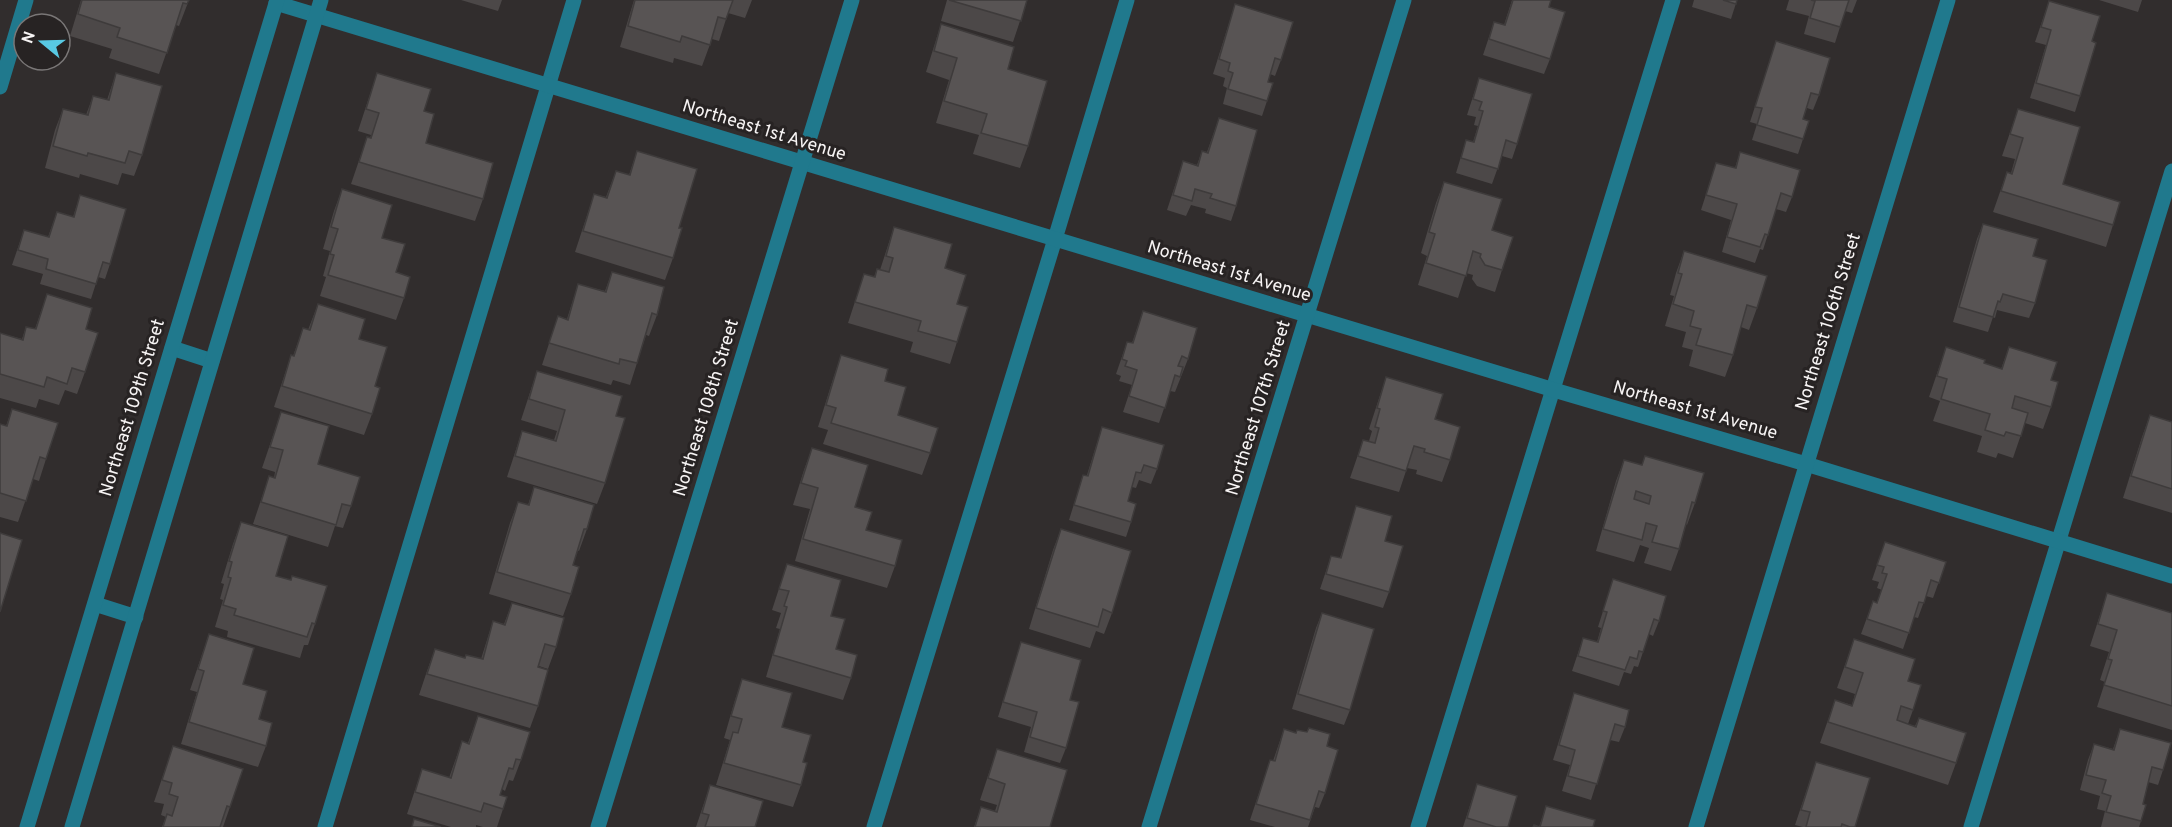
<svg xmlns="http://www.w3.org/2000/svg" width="2172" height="827" font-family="Overpass,sans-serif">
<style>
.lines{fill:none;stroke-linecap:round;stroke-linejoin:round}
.service{stroke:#20798d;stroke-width:15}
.minor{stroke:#20798d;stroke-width:15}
.wall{fill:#4c4848}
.building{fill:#585454;stroke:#3e3b3b;stroke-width:1.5;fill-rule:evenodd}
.labels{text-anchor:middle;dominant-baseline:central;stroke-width:6;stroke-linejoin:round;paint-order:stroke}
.street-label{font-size:18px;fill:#f7f4f4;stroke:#272323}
</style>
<rect width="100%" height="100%" fill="#312d2d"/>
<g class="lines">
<g class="service">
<polyline points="0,87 26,0"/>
<polyline points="325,827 574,0"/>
<polyline points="874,827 1055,239 1127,0"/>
<polyline points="1418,827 1673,0"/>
<polyline points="1971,827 2172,171"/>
</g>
<g class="minor">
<polyline points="276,3 1554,390 1806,464 2172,576"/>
<polyline points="172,348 212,361"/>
<polyline points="95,604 136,617"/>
<polyline points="27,827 277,0"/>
<polyline points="72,827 321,0"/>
<polyline points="598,827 852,0"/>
<polyline points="1149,827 1404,0"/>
<polyline points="1696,827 1948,0"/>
</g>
</g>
<g class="wall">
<polygon points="81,0 189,0 179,26 176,25 159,74 109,58 112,49 70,36"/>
<polygon points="461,0 502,0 498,11"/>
<polygon points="634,0 752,0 745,18 728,13 719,41 712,39 702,66 674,58 673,63 620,47"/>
<polygon points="947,0 1027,0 1013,42 941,21"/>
<polygon points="1512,0 1551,0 1549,7 1550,59 1544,74 1483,55 1494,22 1504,25"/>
<polygon points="1694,0 1737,0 1731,19 1692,7"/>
<polygon points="1789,0 1857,0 1852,13 1845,11 1835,43 1804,34 1809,16 1786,10"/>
<polygon points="2099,0 2142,0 2138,12"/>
<polygon points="2049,1 2092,41 2080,96 2075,112 2030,98 2046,45 2035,42"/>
<polygon points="1235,4 1281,60 1275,76 1270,74 1268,82 1267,101 1262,116 1223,104 1227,88 1223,86 1225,78 1213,74"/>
<polygon points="941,24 1008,69 1028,146 1020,168 973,154 979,135 936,123 949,80 926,72"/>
<polygon points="1776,41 1819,95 1813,110 1807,108 1803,119 1803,139 1798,154 1752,140 1757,124 1750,122"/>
<polygon points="116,73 142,155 134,176 122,173 118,185 80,174 79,178 45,168 55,130 63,109 86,115 93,96 107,100"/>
<polygon points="377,73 424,111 426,143 483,199 475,221 351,184 367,137 370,138 371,135 358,131"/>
<polygon points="1479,78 1517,144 1512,159 1502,156 1492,184 1456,173 1466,140 1473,142 1478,126 1474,125 1476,117 1467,115"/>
<polygon points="2018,109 2063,184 2113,225 2106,247 1993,212 2007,172 2011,173 2015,159 2002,156"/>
<polygon points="1219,118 1236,206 1231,221 1205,213 1206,209 1191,205 1186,216 1167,210 1183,161 1197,165 1202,151 1207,152"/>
<polygon points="637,151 679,228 673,258 665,280 575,252 594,194 606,197 616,171 629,175"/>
<polygon points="1740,152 1792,197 1786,212 1776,209 1763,250 1760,249 1755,263 1722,252 1731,220 1701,210 1716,163 1735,168"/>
<polygon points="1444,182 1492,230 1502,270 1495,292 1477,286 1472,279 1473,275 1466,273 1458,298 1418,285 1427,256 1421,253 1436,203"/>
<polygon points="342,189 382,238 396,272 404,298 396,320 320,296 326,277 323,276 330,251 323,249 334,211"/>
<polygon points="80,195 110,264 105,279 98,277 91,299 40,284 43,274 12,265 24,230 48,237 57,212 73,217"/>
<polygon points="1983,224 2033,256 2035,303 2029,318 1997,310 1995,318 1993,317 1988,332 1953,322 1977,239"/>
<polygon points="894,227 945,268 957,304 957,342 950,364 910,352 913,342 848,323 864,274 874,277 877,269 880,270"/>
<polygon points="1684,251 1757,308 1749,330 1741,327 1733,355 1725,377 1689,366 1693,350 1682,347 1686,332 1665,326 1674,296 1670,295 1676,273"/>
<polygon points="612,272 657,315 649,336 646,335 637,363 630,385 613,380 611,385 542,365 558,316 567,319 578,284 605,291"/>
<polygon points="47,294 86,329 85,372 77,394 65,390 59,405 39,399 36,408 0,398 0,333 22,339 26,327 35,329"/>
<polygon points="318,304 359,339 375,386 372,414 364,435 274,407 291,355 293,356 303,328 308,330"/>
<polygon points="1143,311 1188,359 1175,392 1170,391 1159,423 1123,412 1132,385 1119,381 1121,376 1116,374 1127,342 1132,343"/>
<polygon points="1946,347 1984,363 2001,369 2009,347 2051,380 2051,407 2043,429 2025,423 2013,458 1998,453 1996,458 1977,452 1982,436 1933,421 1940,401 1929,397"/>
<polygon points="841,355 885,381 898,415 930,453 922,475 823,444 828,430 818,427 834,376"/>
<polygon points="537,371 616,416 605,483 597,504 507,477 522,431 554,440 557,431 521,420"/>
<polygon points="1386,377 1435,419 1450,460 1442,482 1416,474 1417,470 1407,468 1399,492 1350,478 1363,440 1369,441 1372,431 1369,429"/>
<polygon points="12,409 46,459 39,481 33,479 18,522 0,517 0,424 6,426"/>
<polygon points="281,412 318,464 351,506 343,528 335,526 328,547 253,524 269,476 274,478 275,472 262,468"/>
<polygon points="2150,415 2172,422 2172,513 2123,498 2142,437"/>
<polygon points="1102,427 1157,469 1151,484 1139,480 1136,488 1132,487 1128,501 1131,522 1126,537 1069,520 1083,475 1087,475"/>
<polygon points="812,448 855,507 866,530 895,566 887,588 795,561 810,509 793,505 804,470"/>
<polygon points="1645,456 1695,503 1687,525 1686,524 1679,549 1671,571 1644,563 1649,548 1640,545 1634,562 1596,551 1616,481 1624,460 1642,465"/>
<polygon points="534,487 587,529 579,551 577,550 573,565 571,594 563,616 489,594 510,523 518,502 528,505"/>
<polygon points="1356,506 1385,541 1389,592 1383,608 1320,589 1331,556 1340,558"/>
<polygon points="241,522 276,576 291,580 292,576 315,624 308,645 304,645 300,658 227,637 228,631 215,627 223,600 220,599 224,584 221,583 233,544"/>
<polygon points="1061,529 1112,613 1104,634 1096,631 1090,648 1029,629 1053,550"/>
<polygon points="1885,542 1946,562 1933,598 1926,596 1918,618 1914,617 1903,649 1861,634 1873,601 1877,603 1882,590 1877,588 1879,582 1872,580"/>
<polygon points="787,564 831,616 836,649 851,678 843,700 766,677 780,629 776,628 781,613 772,610"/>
<polygon points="1613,579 1659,621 1653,636 1649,634 1638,667 1634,666 1631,674 1624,672 1619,686 1572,671 1583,638 1597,642 1601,628 1598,627"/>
<polygon points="2107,593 2172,613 2172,730 2097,707 2105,682 2100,680 2109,652 2090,646"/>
<polygon points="512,603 556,647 548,669 539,666 538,706 530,728 419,695 427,671 435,649 465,658 481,659 493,621 504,624"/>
<polygon points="1322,613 1350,710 1344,725 1292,709 1316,628"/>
<polygon points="209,634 243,684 266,746 258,767 181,744 197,692 190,690"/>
<polygon points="1854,639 1908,681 1913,710 1908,724 1915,726 1919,718 1956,763 1948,785 1820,743 1835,700 1852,705 1855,694 1837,688"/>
<polygon points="1021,642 1066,748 1060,763 1024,752 1031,727 998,717"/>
<polygon points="742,679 782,727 803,762 801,785 793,807 716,785 730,740 724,738 735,700"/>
<polygon points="1574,693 1625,727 1619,742 1610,740 1591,800 1562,791 1570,765 1553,760"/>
<polygon points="478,716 521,760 513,781 509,780 505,791 502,789 500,795 503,809 497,827 483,827 476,825 476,827 451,827 407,814 422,769 449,778 462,741 468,743"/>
<polygon points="1284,729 1296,733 1307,732 1327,746 1325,793 1319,808 1315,807 1308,827 1275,827 1250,820 1270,760 1273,761"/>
<polygon points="2120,729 2163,770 2158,785 2148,782 2143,804 2141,821 2139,827 2101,827 2105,811 2097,809 2100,796 2080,790 2088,760 2094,744 2113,749"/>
<polygon points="173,746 230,807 223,827 162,827 166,817 161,815 164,804 154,802"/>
<polygon points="997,749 1050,827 974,827 981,807 995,811 997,805 980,800"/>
<polygon points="1816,762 1855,827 1803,827 1795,825"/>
<polygon points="1477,784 1508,827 1463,827"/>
<polygon points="710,785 755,827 696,827"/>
<polygon points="1546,806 1593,827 1539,827"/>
</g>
<g class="building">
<polygon points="82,0 189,0 187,4 183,3 167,53 117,37 120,28 78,14"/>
<polygon points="635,0 733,0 726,19 718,17 710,45 682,36 680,42 628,26"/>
<polygon points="949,0 1027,0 1021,21"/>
<polygon points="1513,0 1551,0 1549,7 1565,12 1550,59 1489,39 1494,22 1505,25"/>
<polygon points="1723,0 1737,0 1736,4"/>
<polygon points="1811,0 1849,0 1840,27 1810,18 1815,1"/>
<polygon points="2049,1 2100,16 2092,41 2096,43 2080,96 2036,83 2051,30 2041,27"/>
<polygon points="1235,4 1293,22 1281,60 1275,58 1268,82 1273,83 1267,101 1228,89 1233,73 1228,71 1230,63 1219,59"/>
<polygon points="941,24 1014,47 1008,69 1047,81 1028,146 981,133 987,114 944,101 957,58 934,51"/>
<polygon points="1776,41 1830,58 1819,95 1811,93 1803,119 1809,121 1803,139 1757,125 1762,108 1755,107"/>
<polygon points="116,73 162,86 142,155 129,151 125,163 88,153 87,156 53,146 63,109 88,115 93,96 109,100"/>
<polygon points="377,73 431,89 424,111 434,114 426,143 493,163 483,199 359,162 367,137 371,138 379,113 366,109"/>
<polygon points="1479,78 1532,94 1517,144 1506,140 1498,169 1461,158 1466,140 1474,142 1483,111 1479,110 1482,102 1473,99"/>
<polygon points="2018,109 2080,127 2063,184 2120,202 2113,225 2001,191 2007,172 2012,174 2023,138 2010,134"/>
<polygon points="1219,118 1257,130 1236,206 1210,198 1212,194 1195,189 1192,201 1173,195 1183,161 1198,166 1202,151 1208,153"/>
<polygon points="637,151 697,169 679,228 682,228 673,258 583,231 594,194 607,198 616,171 630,175"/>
<polygon points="1740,152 1800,170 1792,197 1781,193 1768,235 1765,234 1760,247 1727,237 1737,204 1706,195 1716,163 1736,168"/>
<polygon points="1444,182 1502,199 1492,230 1513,237 1502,270 1485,265 1480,257 1481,254 1473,251 1466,276 1426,263 1435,234 1429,232"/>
<polygon points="342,189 392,205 382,238 405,244 396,272 410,277 404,298 328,275 334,255 330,254 338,229 331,227"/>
<polygon points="80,195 126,209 110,264 103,262 96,284 46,269 48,259 18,250 24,230 49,237 57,212 74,217"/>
<polygon points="1983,224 2038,239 2033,256 2047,260 2035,303 2003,294 2000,302 1998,301 1993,317 1959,307"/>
<polygon points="894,227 952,244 945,268 966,275 957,304 968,307 957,342 918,331 921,321 855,302 864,274 875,277 877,269 889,272 893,258 886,256"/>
<polygon points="1684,251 1767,276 1757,308 1747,305 1733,355 1696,345 1701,329 1690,326 1694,311 1673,304 1682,274 1678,273"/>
<polygon points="612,272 664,287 657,315 652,313 637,363 620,359 619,364 549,343 558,316 568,320 578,284 606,292"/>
<polygon points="47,294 92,308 86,329 98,333 85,372 72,368 67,384 47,377 44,387 0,374 0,333 23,340 26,327 36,329"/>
<polygon points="318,304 365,319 359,339 387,347 375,386 380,388 372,414 282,386 291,355 294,356 303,328 310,330"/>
<polygon points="1143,311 1197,328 1188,359 1182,356 1178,366 1183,367 1180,377 1175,375 1165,408 1129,396 1137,370 1125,366 1127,361 1122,359 1127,342 1133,343"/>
<polygon points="1946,347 1985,360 1984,363 2002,369 2009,347 2057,362 2051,380 2058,382 2051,407 2015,396 2012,408 2028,413 2021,436 2006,432 2004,436 1985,430 1990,414 1941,399 1947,379 1937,376"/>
<polygon points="841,355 888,369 885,381 906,387 898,415 938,428 930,453 831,423 836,408 826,405"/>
<polygon points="537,371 622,396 616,416 625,418 605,483 515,456 522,431 556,441 565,410 529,399"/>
<polygon points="1386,377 1443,394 1435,419 1460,427 1450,460 1424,452 1425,449 1414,446 1406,471 1358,456 1363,440 1375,443 1379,428 1375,427 1380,409 1377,408"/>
<polygon points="12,409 58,423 46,459 40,457 26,501 0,493 0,424 7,426"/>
<polygon points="281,412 329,426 318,464 360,477 351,506 342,504 336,525 261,502 269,476 275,478 283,450 270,447"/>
<polygon points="2150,415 2172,422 2172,489 2131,476"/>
<polygon points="1102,427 1164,445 1157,469 1144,465 1141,473 1136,472 1128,501 1136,504 1131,522 1074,505 1083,475 1088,476"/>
<polygon points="812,448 868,465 855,507 872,512 866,530 902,540 895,566 803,539 818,488 801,483"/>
<path d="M1645 456 1704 473 1695 503 1692 502 1679 549 1652 542 1657 526 1646 523 1642 540 1603 529 1624 460 1642 465ZM1636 491 1651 496 1649 504 1634 499Z"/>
<polygon points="534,487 594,505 587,529 584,529 573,565 579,567 571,594 497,572 518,502 529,505"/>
<polygon points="1356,506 1392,516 1385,541 1403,546 1389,592 1326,574 1331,556 1341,558"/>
<polygon points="241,522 288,536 276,576 291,580 292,576 327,586 315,624 312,623 307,637 234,615 236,609 223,605 231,578 228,577 232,562 229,561"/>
<polygon points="1061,529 1131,551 1112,613 1103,609 1098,627 1036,608"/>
<polygon points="0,533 22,540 0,612"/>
<polygon points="1885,542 1946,562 1939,583 1931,580 1924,603 1919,602 1909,633 1867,619 1873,601 1877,603 1887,574 1882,573 1884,567 1877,565"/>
<polygon points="787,564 841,580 831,616 845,619 836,649 857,655 851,678 773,655 787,607 784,606 789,591 779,589"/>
<polygon points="1613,579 1666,596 1659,621 1654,619 1643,652 1639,651 1637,659 1630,657 1625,670 1578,656 1583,638 1598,642 1607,612 1603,611"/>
<polygon points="2107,593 2172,613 2172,706 2104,685 2112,660 2108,659 2117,630 2098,624"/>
<polygon points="512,603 564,618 556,647 545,644 538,667 548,670 538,706 427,674 435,649 465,658 466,655 483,659 493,621 505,625"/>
<polygon points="1322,613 1374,629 1350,710 1298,694"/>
<polygon points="209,634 254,648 243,684 267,691 259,719 272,723 266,746 189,722 204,671 198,669"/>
<polygon points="1854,639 1915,659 1908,681 1921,685 1913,710 1901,706 1897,720 1916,727 1919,718 1966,733 1956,763 1828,722 1835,700 1852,706 1863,673 1845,667"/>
<polygon points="1021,642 1081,660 1070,700 1079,702 1066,748 1030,737 1037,712 1003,702"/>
<polygon points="742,679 792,693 782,727 811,735 803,762 807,763 801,785 724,763 733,732 738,733 742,719 731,716"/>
<polygon points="1574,693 1629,710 1625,727 1615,724 1597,784 1568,776 1575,750 1559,745"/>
<polygon points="478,716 530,732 521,760 516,759 513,769 509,768 500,795 507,797 503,809 484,803 481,812 415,792 422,769 451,778 462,741 469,744"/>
<polygon points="1309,728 1330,734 1327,746 1338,750 1325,793 1319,791 1310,820 1256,804 1270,760 1275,761 1284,729 1296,733 1297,730 1307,732"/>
<polygon points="2120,729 2171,743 2163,770 2152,767 2143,804 2146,805 2141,821 2106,812 2111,796 2102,793 2106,780 2086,775 2094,744 2114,750"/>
<polygon points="173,746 243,769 230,807 227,806 220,827 163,827 167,814 172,816 178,797 169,794 172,783 162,780"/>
<polygon points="997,749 1067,770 1050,827 975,827 981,807 997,812 1005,784 988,778"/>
<polygon points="1816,762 1870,778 1855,827 1850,827 1842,824 1841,827 1806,827 1810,812 1801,810"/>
<polygon points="1477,784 1517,796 1508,827 1496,827 1467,818"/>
<polygon points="710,785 763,801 755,827 705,827 709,815 702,813"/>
<polygon points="1546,806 1595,820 1593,827 1533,827 1534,825 1540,827"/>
<polygon points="414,819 441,827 412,827"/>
</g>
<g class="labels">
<g class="street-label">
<text transform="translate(764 131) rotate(17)">Northeast 1st Avenue</text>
<text transform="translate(1229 272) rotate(17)">Northeast 1st Avenue</text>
<text transform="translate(1829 322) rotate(-73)">Northeast 106th Street</text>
<text transform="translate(133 408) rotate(-73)">Northeast 109th Street</text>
<text transform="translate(707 408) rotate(-73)">Northeast 108th Street</text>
<text transform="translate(1259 408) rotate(-73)">Northeast 107th Street</text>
<text transform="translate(1695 411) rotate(16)">Northeast 1st Avenue</text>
</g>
</g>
<g transform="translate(42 42) rotate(289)"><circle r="28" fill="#272323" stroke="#7a7777" stroke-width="1.5"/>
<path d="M0-4.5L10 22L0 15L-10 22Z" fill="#58c9e3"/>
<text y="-9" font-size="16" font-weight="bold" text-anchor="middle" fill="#f7f4f4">N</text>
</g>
</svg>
